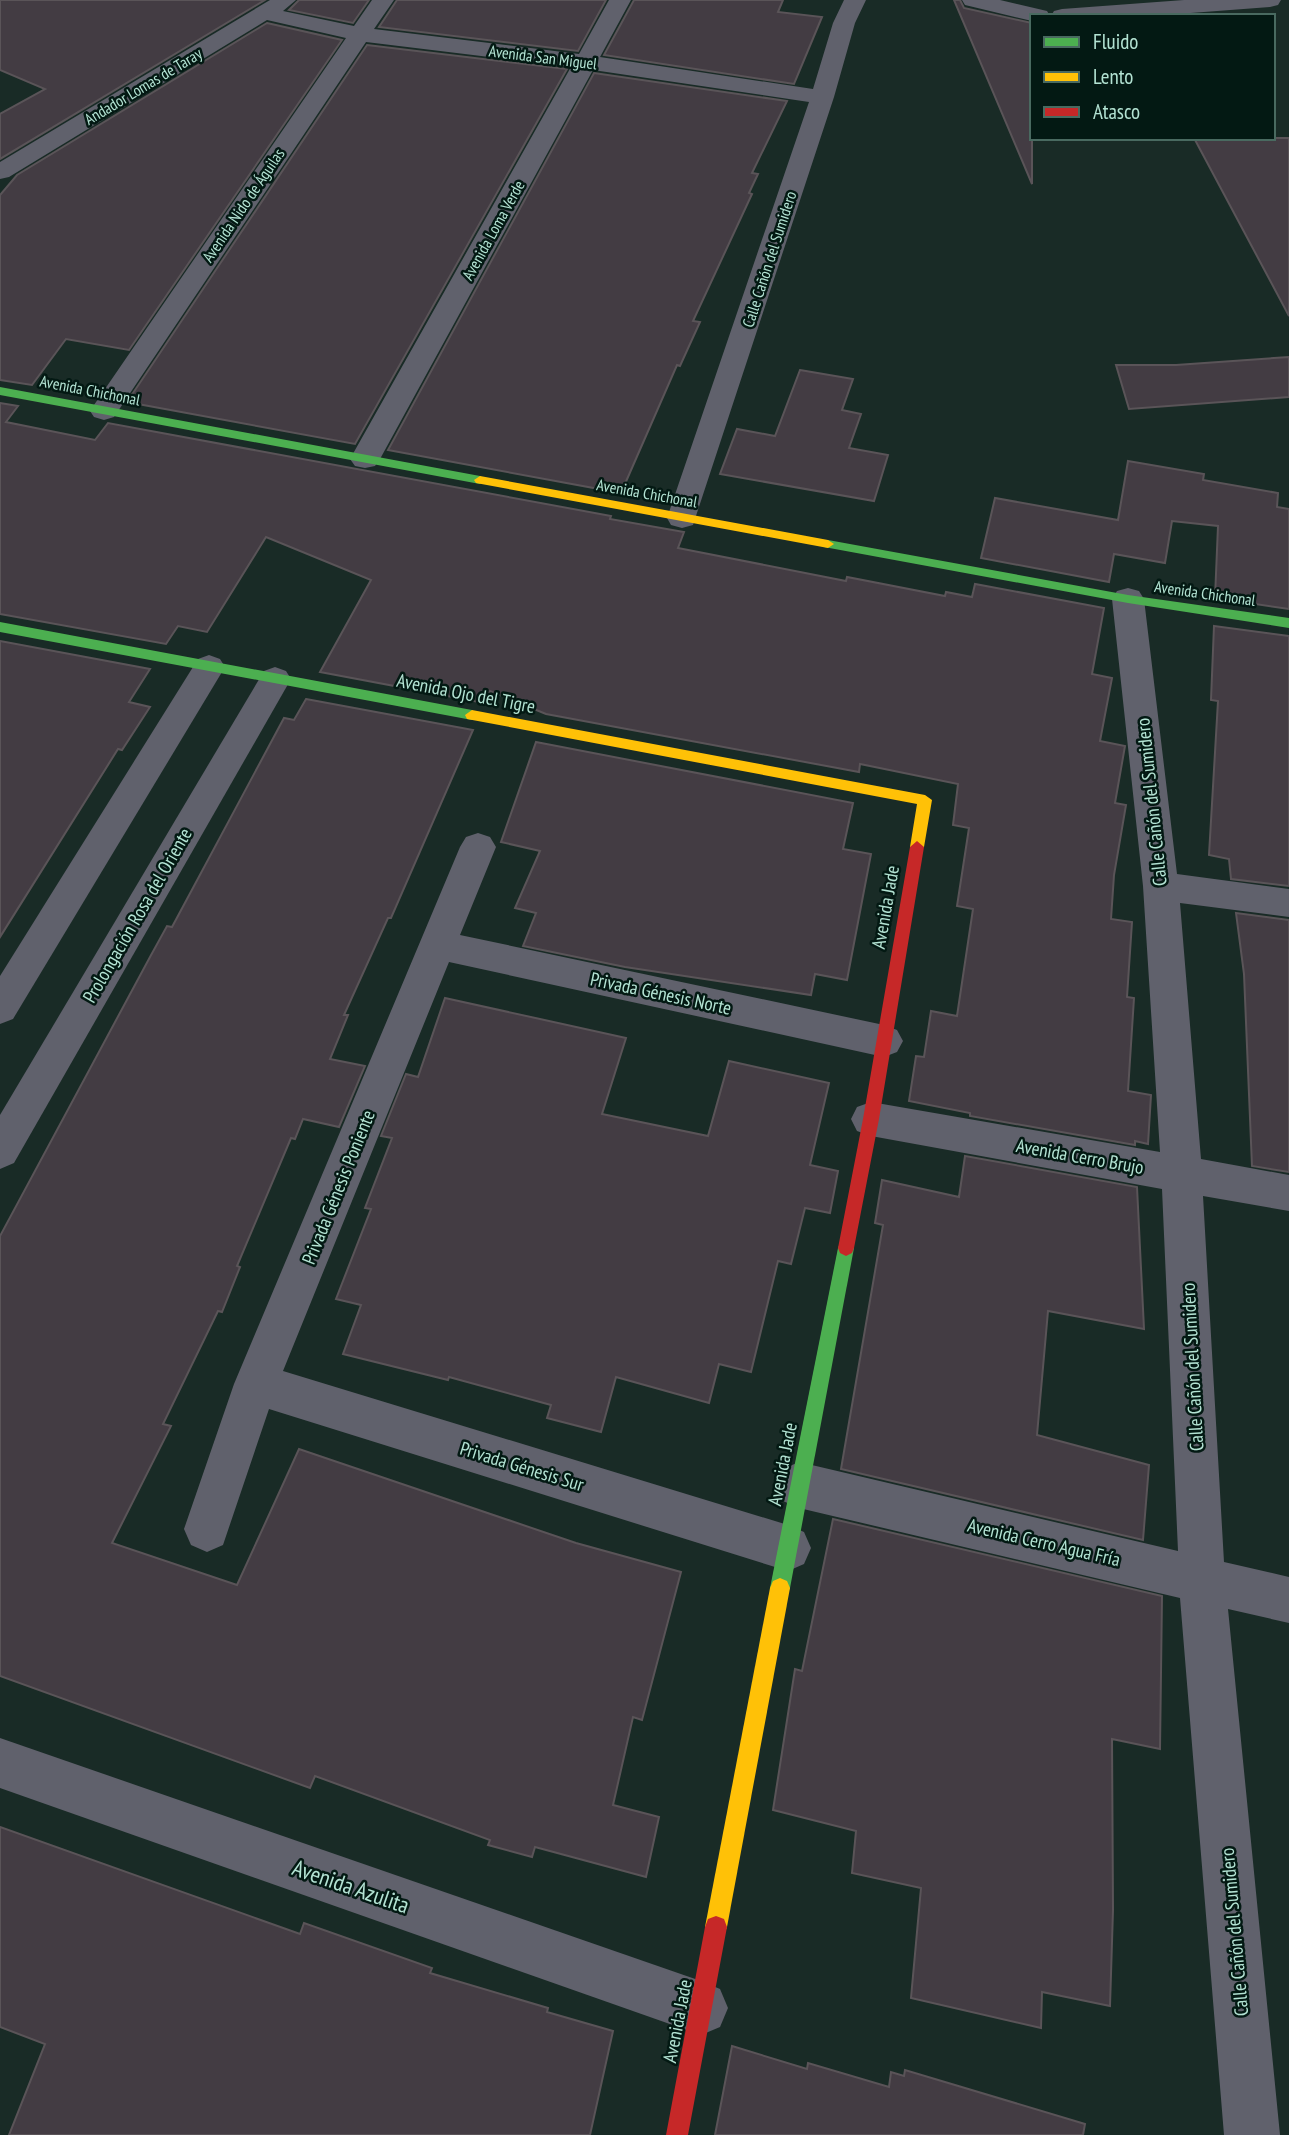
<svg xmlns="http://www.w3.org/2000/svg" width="1289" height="2135" font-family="'PT Sans Narrow',sans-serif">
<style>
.building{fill:#433c43;stroke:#5a5458;stroke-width:2}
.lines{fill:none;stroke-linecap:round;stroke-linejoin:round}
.street{fill:#60616c;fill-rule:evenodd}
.fast{fill:#4caf50;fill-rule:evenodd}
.slow{fill:#ffc107;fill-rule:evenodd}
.jam{fill:#c62828;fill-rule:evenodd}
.labels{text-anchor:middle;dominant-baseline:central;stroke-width:5;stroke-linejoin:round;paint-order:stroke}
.far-street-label{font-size:16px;fill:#b3e3d3;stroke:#031913}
.street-label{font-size:19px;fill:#b3e3d3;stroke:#031913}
.near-street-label{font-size:23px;fill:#b3e3d3;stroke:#031913}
</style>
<rect width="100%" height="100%" fill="#192b26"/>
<g class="building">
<polygon points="0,0 265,0 0,159 0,114 45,89 0,70"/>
<polygon points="299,0 369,0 353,23 289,10"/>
<polygon points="397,0 606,0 578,51 379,27"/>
<polygon points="634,0 783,0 778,12 822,17 794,84 604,55"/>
<polygon points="954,0 960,0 964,8 1032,23 1032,184"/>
<polygon points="267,23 342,40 129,350 66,339 32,385 0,380 0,195 17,175"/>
<polygon points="367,45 567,69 355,444 127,402"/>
<polygon points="594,73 787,101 752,173 758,174 749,193 752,194 693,321 700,322 680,366 677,365 621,493 388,450"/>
<polygon points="1194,138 1289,138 1289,316"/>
<polygon points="1289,357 1289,397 1129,409 1116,365 1176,365"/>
<polygon points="800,370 853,379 842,410 861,414 849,448 888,455 874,501 720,474 737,429 775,436"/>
<polygon points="0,403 18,406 6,422 95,440 108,423 611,516 610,519 684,532 678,548 846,581 847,577 945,596 946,592 972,597 975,584 1104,608 1092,674 1112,678 1100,741 1125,746 1115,803 1126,805 1114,875 1111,919 1132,922 1127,997 1134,998 1128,1091 1151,1095 1148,1144 1135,1141 1135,1145 970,1116 970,1113 909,1101 916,1056 924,1057 931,1011 957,1016 973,909 957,906 969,828 953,825 958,784 860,764 859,772 546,714 490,691 485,703 320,672 371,580 266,537 207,632 178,626 166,644 0,614"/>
<polygon points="1128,461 1204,474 1203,480 1278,493 1277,507 1289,509 1289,609 1215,598 1218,526 1172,521 1165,563 1114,554 1109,582 981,558 995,498 1118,520"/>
<polygon points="1214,626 1289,636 1289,886 1231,879 1229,859 1209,855 1218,701 1211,700"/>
<polygon points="0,641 150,669 129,702 150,707 122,750 118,749 0,937"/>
<polygon points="306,699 473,730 391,918 388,918 344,1015 348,1015 330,1059 365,1066 339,1127 303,1119 295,1139 291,1138 237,1266 240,1267 222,1312 218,1311 163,1424 171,1426 112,1543 237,1585 299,1449 576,1543 681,1572 642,1720 633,1717 613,1805 659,1817 646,1877 535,1847 532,1857 488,1845 490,1840 315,1776 310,1788 0,1676 0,1236 150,957 167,926 172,927 284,718 294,720"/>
<polygon points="536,742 853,803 843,849 871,854 847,980 815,974 811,995 625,967 523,946 536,913 515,908 540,851 501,842"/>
<polygon points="1236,913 1289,920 1289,1172 1252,1166 1244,974"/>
<polygon points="445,998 626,1038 602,1114 708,1136 729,1061 829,1083 810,1165 838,1171 830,1213 805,1208 791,1264 778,1261 751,1372 719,1364 709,1403 616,1377 601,1432 547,1418 551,1405 449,1377 448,1380 343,1354 361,1305 336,1299 371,1209 365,1208 392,1138 381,1136 406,1074 418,1077"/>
<polygon points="965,1156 1137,1187 1144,1329 1048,1311 1037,1435 1149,1465 1143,1540 841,1469 883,1225 875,1223 882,1180 959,1197"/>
<polygon points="833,1519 1162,1596 1160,1749 1112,1739 1113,1910 1110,2006 1042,1992 1041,2028 911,1998 921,1888 852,1873 856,1831 773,1810 795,1669 802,1671"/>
<polygon points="0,1827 300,1934 304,1923 432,1968 430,1973 548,2008 547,2012 613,2031 590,2135 9,2135 45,2044 0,2027"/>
<polygon points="732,2046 807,2069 808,2063 889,2087 891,2072 904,2076 905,2070 1085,2124 1083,2135 715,2135"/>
</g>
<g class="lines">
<g class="street">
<polygon points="270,0 296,0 283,11 354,26 372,0 394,0 374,29 579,54 609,0 631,0 600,57 813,89 833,23 844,0 866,0 855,23 834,97 693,525 682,528 671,525 667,518 809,102 593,70 380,459 375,466 365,468 355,466 350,459 571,67 366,42 114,417 104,420 94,417 90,411 94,405 346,38 267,20 9,177 0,179 0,162"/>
<polygon points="962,0 1000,0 1047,11 1050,16 1032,16 1032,21 965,5"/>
<polygon points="1184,0 1281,0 1278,5 1270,7 1151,16 1051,16 1054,11 1062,9"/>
<polygon points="1128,588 1139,591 1144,599 1177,874 1289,889 1289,917 1180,903 1201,1159 1289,1175 1289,1211 1203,1196 1224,1562 1289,1577 1289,1623 1228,1609 1280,2135 1224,2135 1180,1598 799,1508 783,1501 776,1485 783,1469 799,1462 1178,1551 1162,1189 871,1136 857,1131 851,1119 857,1107 871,1102 1160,1152 1143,886 1112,599 1117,591"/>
<polygon points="209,655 220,659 225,667 13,1019 0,1024 0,976 198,659"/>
<polygon points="275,667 286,671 291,679 14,1163 0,1169 0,1115 264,671"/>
<polygon points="478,833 490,837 496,847 460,935 884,1025 897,1030 903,1041 897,1052 884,1057 449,962 283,1371 788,1525 804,1532 811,1548 804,1564 788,1571 269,1409 223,1545 207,1552 191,1545 184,1529 234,1384 460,847 466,837"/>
<polygon points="0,1738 701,1981 720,1989 728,2008 720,2027 701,2035 0,1788"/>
</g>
<g class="fast">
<polygon points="0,387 480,476 486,480 480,484 0,395"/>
<polygon points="828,540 1128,595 1289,618 1289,628 1128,603 824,547 824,541"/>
<polygon points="0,622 472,710 479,715 472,720 0,632"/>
<polygon points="846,1240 852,1243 854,1248 790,1588 787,1595 780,1598 773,1595 770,1588 838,1248 840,1243"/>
</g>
<g class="slow">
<polygon points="480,476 828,540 834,544 828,548 476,483 474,480"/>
<polygon points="472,710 925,795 932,800 924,847 917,853 910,847 917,804 467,719 465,715"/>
<polygon points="780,1578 787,1581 790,1588 727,1927 724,1935 716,1938 708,1935 705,1927 770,1588 773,1581"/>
</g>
<g class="jam">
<polygon points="917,841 924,847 879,1119 854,1248 852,1253 846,1256 840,1253 838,1248 863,1119 910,847"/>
<polygon points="716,1916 724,1919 727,1927 688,2135 666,2135 705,1927 708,1919"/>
</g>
</g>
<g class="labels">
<g class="far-street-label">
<text transform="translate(543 57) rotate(7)">Avenida San Miguel</text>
<text transform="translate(143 86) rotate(-31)">Andador Lomas de Taray</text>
<text transform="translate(243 205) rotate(-56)">Avenida Nido de Águilas</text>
<text transform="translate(493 230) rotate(-61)">Avenida Loma Verde</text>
<text transform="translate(769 259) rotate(-72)">Calle Cañón del Sumidero</text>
<text transform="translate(90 390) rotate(11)">Avenida Chichonal</text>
<text transform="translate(647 493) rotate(10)">Avenida Chichonal</text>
<text transform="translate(1205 593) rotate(8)">Avenida Chichonal</text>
</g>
<g class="street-label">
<text transform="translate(466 693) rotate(11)">Avenida Ojo del Tigre</text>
<text transform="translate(1151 802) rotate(-96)">Calle Cañón del Sumidero</text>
<text transform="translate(885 907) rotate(-80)">Avenida Jade</text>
<text transform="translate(137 915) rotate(-60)">Prolongación Rosa del Oriente</text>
<text transform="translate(661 993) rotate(12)">Privada Génesis Norte</text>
<text transform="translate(1080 1156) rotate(10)">Avenida Cerro Brujo</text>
<text transform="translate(338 1187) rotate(-68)">Privada Génesis Poniente</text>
<text transform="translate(1192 1367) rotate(-93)">Calle Cañón del Sumidero</text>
<text transform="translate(782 1464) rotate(-79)">Avenida Jade</text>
<text transform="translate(522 1466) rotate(17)">Privada Génesis Sur</text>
<text transform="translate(1044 1542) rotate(13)">Avenida Cerro Agua Fría</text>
<text transform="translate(1234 1932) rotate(-95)">Calle Cañón del Sumidero</text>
<text transform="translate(677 2021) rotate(-79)">Avenida Jade</text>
</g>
<g class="near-street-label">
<text transform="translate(351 1886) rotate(19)">Avenida Azulita</text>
</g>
</g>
<rect x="1030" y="14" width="245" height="126" fill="#031913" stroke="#496a60" stroke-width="2"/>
<rect x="1044" y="37" width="35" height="10" fill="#4caf50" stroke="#496a60" stroke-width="2"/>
<text x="1093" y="49" font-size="21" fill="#b3e3d3">Fluido</text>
<rect x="1044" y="72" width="35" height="10" fill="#ffc107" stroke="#496a60" stroke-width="2"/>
<text x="1093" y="84" font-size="21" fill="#b3e3d3">Lento</text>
<rect x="1044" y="107" width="35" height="10" fill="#c62828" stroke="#496a60" stroke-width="2"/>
<text x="1093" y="119" font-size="21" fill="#b3e3d3">Atasco</text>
</svg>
